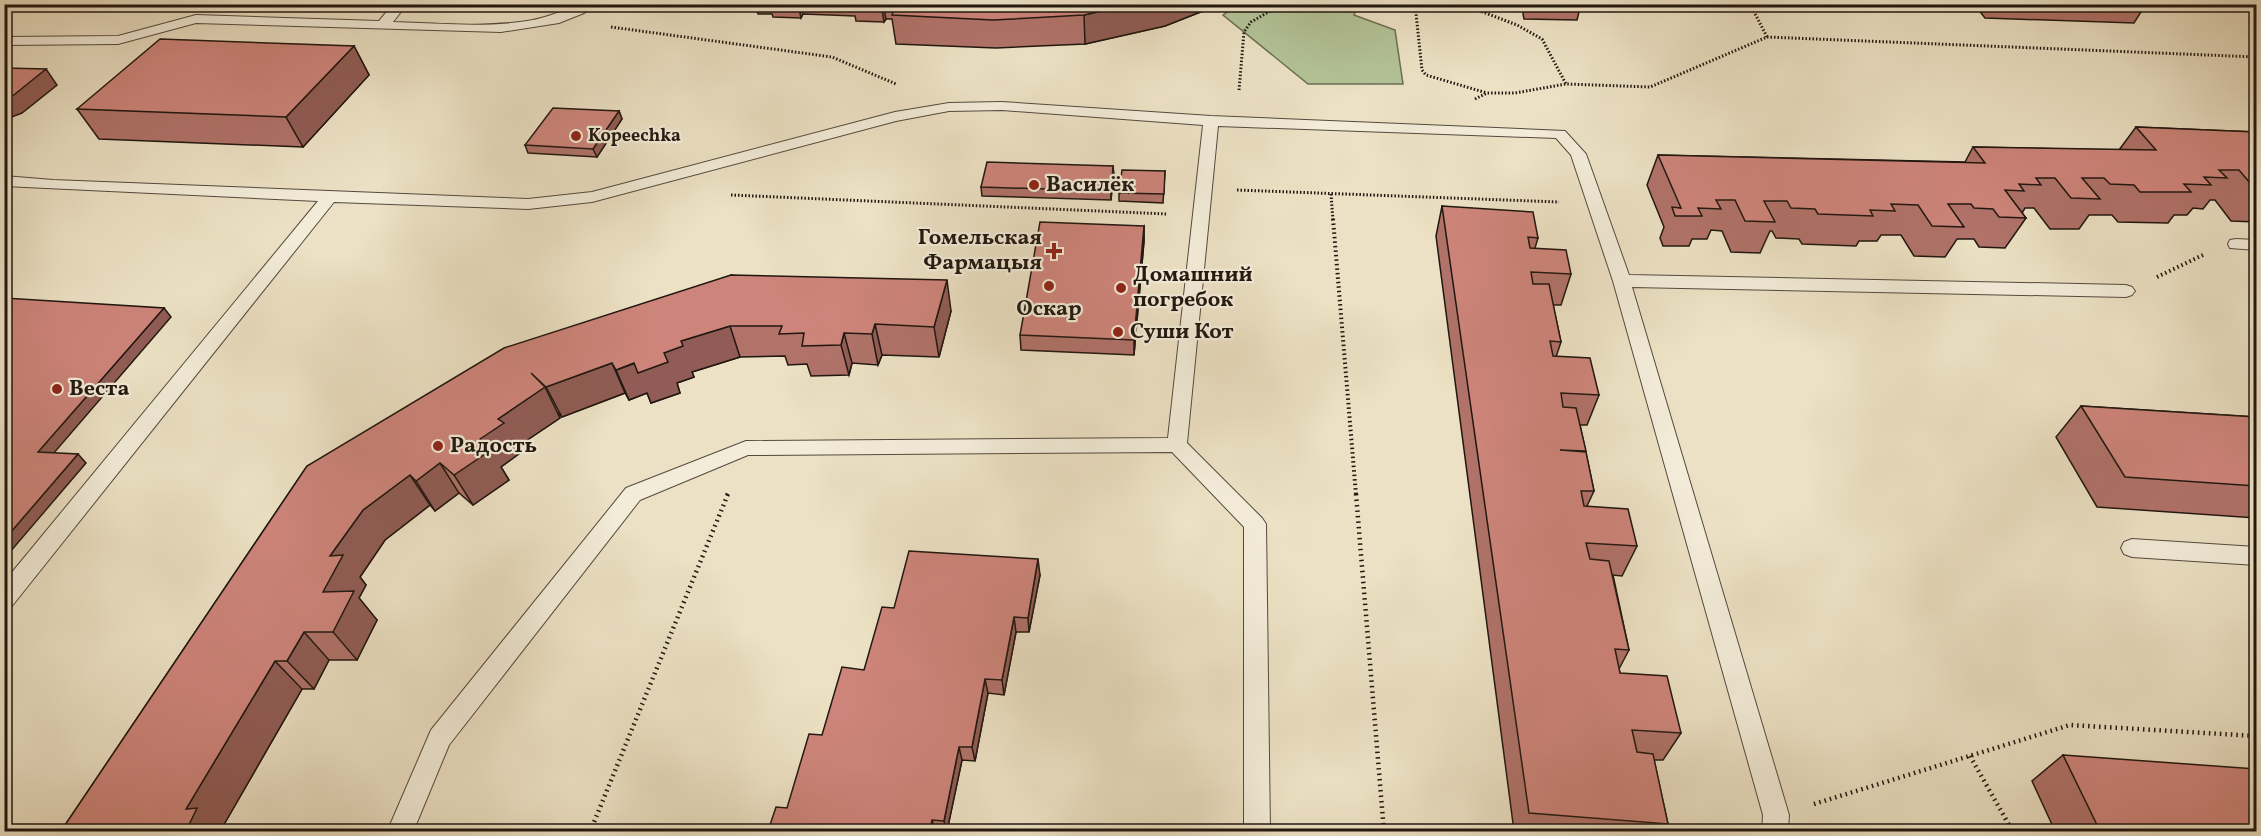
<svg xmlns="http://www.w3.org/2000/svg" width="2261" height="836" font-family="Vollkorn,serif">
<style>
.green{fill:#b3c397;stroke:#6a6d54;stroke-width:1.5}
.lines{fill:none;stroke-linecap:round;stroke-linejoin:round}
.service-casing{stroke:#544a3d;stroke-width:2}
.path-far2{stroke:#211710;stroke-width:3;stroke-dasharray:1.5 2;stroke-linecap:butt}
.path-far1{stroke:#211710;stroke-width:4;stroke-dasharray:1.5 3;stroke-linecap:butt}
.path{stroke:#211710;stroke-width:4.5;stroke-dasharray:1.5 4;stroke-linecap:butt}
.service{fill:#f3ecd9;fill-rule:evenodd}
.wall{fill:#b07269;stroke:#211710;stroke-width:1.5}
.shaded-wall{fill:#905c55;stroke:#211710;stroke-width:1.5}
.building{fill:#cd847a;stroke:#211710;stroke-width:1.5}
.poi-dot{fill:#8f2418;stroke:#f3ecd9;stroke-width:2}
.labels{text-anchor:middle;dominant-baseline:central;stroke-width:4.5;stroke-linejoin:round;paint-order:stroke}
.far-poi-label{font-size:18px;font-weight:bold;fill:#211710;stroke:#f3ecd9;text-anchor:start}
.poi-label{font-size:22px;font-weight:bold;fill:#211710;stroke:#f3ecd9;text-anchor:start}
</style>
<rect width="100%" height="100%" fill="#ece1c4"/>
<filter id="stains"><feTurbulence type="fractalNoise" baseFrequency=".00333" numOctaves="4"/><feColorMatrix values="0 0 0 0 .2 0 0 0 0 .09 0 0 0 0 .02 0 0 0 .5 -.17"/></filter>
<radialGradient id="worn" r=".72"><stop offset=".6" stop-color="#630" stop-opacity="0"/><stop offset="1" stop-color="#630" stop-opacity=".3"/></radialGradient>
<polygon class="green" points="1238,5 1358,5 1354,15 1395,30 1403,84 1308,84 1223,15"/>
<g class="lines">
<g class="service-casing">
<g id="service">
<path d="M393 4H407L393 22C437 23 483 28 527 21 551 18 573 4 597 4L584 13 559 23 501 32 196 23 118 44 4 45V37L118 36 196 15 379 21Z"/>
<polygon points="1002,102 1211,116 1565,131 1586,154 1629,275 2126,285 2132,287 2135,291 2132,295 2126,297 1632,287 1789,815 1788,832 1762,832 1763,815 1613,281 1571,155 1556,138 1218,126 1187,443 1262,518 1266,524 1270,832 1244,832 1244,527 1172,452 748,455 640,500 449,745 413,832 387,832 431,730 626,488 746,441 1168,438 1203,125 1002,110 949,111 896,121 592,202 528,209 334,202 12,606 4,608 4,582 318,201 4,186 4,176 53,180 528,199 592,192 895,112 949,103"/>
<polygon points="2236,239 2256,240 2256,250 2230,248 2228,244 2230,240"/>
<polygon points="2132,539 2256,547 2256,565 2132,557 2124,554 2121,548 2124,542"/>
</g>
</g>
<g class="path-far2">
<polyline points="1266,4 1277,7 1380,4"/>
<polyline points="1415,4 1422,70 1426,75 1487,93"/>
<polyline points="1462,4 1517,25 1542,39 1566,84"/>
<polyline points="611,27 832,57 896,84"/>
<polyline points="1767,37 2256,57"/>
<polyline points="1239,90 1244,32 1251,22 1277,7"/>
<polyline points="1475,99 1487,93 1515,93 1566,84 1650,87 1767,37 1750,4"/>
<polyline points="1237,190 1559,202"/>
<polyline points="1331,194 1333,221"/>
<polyline points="731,195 1167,214"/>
</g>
<g class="path-far1">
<polyline points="1333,219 1356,495"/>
<polyline points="2157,277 2205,254"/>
<polyline points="727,495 728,493"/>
</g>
<g class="path">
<polyline points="1356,494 1384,832"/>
<polyline points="1970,756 2013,832"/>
<polyline points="1814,804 2070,725 2256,736"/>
<polyline points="590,832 728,494"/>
</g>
<use href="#service" class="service"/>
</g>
<g class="wall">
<polygon points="719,4 748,4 747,6"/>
<polygon points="755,4 1216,4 1208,9 1165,26 1085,44 996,48 896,44 892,19 886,19 884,22 856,21 855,16 803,14 801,18 773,17 772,14 758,14"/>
<polygon points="1506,4 1581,4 1577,20 1524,19 1523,14 1524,7 1507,7"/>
<polygon points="1974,4 2146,4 2134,23 1985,18"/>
<polygon points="354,46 369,75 303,147 99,139 77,109"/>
<polygon points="619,111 622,119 597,157 528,153 525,145"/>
<polygon points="2136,127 2256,132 2256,222 2231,221 2215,200 2210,200 2203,209 2193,208 2187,215 2174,215 2168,223 2118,222 2112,215 2089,215 2079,229 2050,229 2034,208 2025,208 2022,213 2026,218 2005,248 1979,247 1974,239 1957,239 1945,257 1914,256 1901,235 1881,235 1877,241 1859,241 1856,246 1802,244 1799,239 1776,238 1772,231 1770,231 1760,253 1731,252 1722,231 1711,230 1707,239 1692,239 1689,246 1663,246 1660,238 1664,227 1647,185 1658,155 1965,162 1973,147 2119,150"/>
<polygon points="1113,166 1111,200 982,196 981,187"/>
<polygon points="1165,171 1163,203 1119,201 1119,193"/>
<polygon points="1442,206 1538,238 1535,248 1571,274 1561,305 1553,305 1561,342 1556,357 1599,395 1587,425 1580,425 1594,491 1587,506 1637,546 1622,576 1613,575 1629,650 1619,669 1620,673 1681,733 1663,760 1654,760 1668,824 1663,831 1514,831 1436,236"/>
<polygon points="1144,226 1144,241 1134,355 1021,350 1020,335"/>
<polygon points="731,275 951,311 939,357 882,355 878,365 852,363 849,375 811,376 807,364 788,365 785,356 740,357 692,372 694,377 677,383 680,393 651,403 647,393 629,400 625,393 562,417 559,414 560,418 517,447 520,453 501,467 509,480 473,505 459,493 435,511 430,505 385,540 360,577 366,585 359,598 377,620 357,660 329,660 314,689 302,689 222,828 226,831 61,831 307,466"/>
<polygon points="2081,406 2256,417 2256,518 2097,507 2056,437"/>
<polygon points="1040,575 1029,632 1016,632 1004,695 988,693 975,761 962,760 947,831 768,831 787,808 822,735 864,670 894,608"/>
<polygon points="2063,755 2256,831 2055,831 2032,781"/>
</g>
<g class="shaded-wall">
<polygon points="798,4 801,4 803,14 801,18"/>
<polygon points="881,4 883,4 886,19 884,22"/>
<polygon points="1132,4 1216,4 1208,9 1165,26 1085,44 1084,15"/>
<polygon points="354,46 369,75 303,147 286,117"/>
<polygon points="46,69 57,85 22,113 4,120 4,100"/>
<polygon points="619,111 622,119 597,157 593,149"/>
<polygon points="1113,166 1114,174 1111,200 1111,191"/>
<polygon points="1144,226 1144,241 1134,355 1134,340"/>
<polygon points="947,280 951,311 939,357 934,327"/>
<polygon points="164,308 171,317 47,461 38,452"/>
<polygon points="875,324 882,355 878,365 872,334"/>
<polygon points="730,326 740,357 692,372 694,377 677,383 680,393 651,403 647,393 629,400 616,370 664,353 681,341"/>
<polygon points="844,333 852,363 849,375 841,345"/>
<polygon points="612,363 625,393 562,417 546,387"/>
<polygon points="545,387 560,418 517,447 520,453 501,467 509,480 473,505 454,475 480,439 498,419"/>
<polygon points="78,454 86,463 4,559 4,540"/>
<polygon points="440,463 459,493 435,511 416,481"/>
<polygon points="410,475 430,505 385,540 360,577 366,585 359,598 377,620 357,660 333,632 323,592 330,556 363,510"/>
<polygon points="1038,559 1040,575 1029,632 1028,618"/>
<polygon points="1014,617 1016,632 1004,695 1002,680"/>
<polygon points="304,632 329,660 314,689 287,661"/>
<polygon points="275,661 302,689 222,828 226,831 186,831 186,809"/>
<polygon points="985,679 988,693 975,761 972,747"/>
<polygon points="959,747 962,760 947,831 946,831 944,821"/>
<polygon points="932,820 935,831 930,831"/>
</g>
<g class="building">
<polygon points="896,4 1132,4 1084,15 993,20 892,15"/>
<polygon points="160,39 354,46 286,117 77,109"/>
<polygon points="4,68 46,69 10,98 4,100"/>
<polygon points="553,108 619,111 593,149 525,145"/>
<polygon points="2136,127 2256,132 2256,190 2239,170 2219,170 2227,178 2204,177 2211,185 2184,184 2191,192 2140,192 2134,185 2110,184 2104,178 2082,178 2100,199 2071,198 2055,178 2036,178 2041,185 2019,184 2024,191 2005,190 2026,218 1999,217 1993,209 1974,208 1971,204 1948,204 1964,227 1932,226 1918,205 1891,204 1895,211 1870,210 1873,216 1818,214 1815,209 1791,208 1787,201 1764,201 1775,222 1745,221 1735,200 1716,200 1721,209 1698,208 1702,216 1675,216 1672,207 1681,208 1658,155 1985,163 1973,147 2156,150"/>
<polygon points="987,162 1113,166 1111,191 981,187"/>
<polygon points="1122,170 1165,171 1164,194 1119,193"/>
<polygon points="1442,206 1533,212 1538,238 1528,237 1530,248 1566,250 1571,274 1531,272 1533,284 1549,284 1561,342 1550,341 1553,356 1590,358 1599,395 1561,393 1563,407 1576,408 1586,451 1560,450 1586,452 1594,491 1581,491 1584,506 1628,509 1637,546 1586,543 1590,559 1609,561 1629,650 1615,649 1620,673 1667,676 1681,733 1632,730 1637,752 1653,754 1668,824 1529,813"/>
<polygon points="1040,222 1144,226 1134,340 1020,335"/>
<polygon points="731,275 947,280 934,327 875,324 872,334 844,333 841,345 802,346 804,333 779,334 782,326 730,326 681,341 683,346 664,353 668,362 638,373 634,363 616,370 612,363 546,387 531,373 545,387 498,419 504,423 480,439 491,450 454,475 440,463 416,481 410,475 363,510 330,556 343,555 323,592 354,591 333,632 304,632 287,661 275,661 186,809 197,808 186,831 61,831 307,466 504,348"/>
<polygon points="4,298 164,308 38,452 78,454 4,540"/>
<polygon points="2081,406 2256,417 2256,486 2125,477"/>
<polygon points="909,551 1038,559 1028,618 1014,617 1002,680 985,679 972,747 959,747 944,821 932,820 930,831 768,831 776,807 787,808 809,734 822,735 842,667 864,670 882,607 894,608"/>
<polygon points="2063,755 2256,769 2256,831 2100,831"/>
</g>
<g class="poi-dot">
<circle cx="576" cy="136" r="6"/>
<circle cx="1034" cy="185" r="6"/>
<path d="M1051 242h6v6h6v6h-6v6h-6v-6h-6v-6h6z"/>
<circle cx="1049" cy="286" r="6"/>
<circle cx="1121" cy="288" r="6"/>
<circle cx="1118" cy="332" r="6"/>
<circle cx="57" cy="389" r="6"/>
<circle cx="438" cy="446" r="6"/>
</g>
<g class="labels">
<g class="far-poi-label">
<text x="588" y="136">Kopeechka</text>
</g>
<g class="poi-label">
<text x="1046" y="185">Василёк</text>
<text x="1042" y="238" text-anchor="end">Гомельская<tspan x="1042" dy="25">Фармацыя</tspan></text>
<text x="1133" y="275">Домашний<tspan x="1133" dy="25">погребок</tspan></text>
<text x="1049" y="309" text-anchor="middle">Оскар</text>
<text x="1130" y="332">Суши Кот</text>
<text x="69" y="389">Веста</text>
<text x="450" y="446">Радость</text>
</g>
</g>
<rect width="2261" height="836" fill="none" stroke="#ece1c4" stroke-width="24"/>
<rect x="6" y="6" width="2249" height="824" fill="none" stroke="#211710" stroke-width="3"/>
<rect x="12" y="12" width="2237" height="812" fill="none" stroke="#211710" stroke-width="1.5"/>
<rect width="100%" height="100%" filter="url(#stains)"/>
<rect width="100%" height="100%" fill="url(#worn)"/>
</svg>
